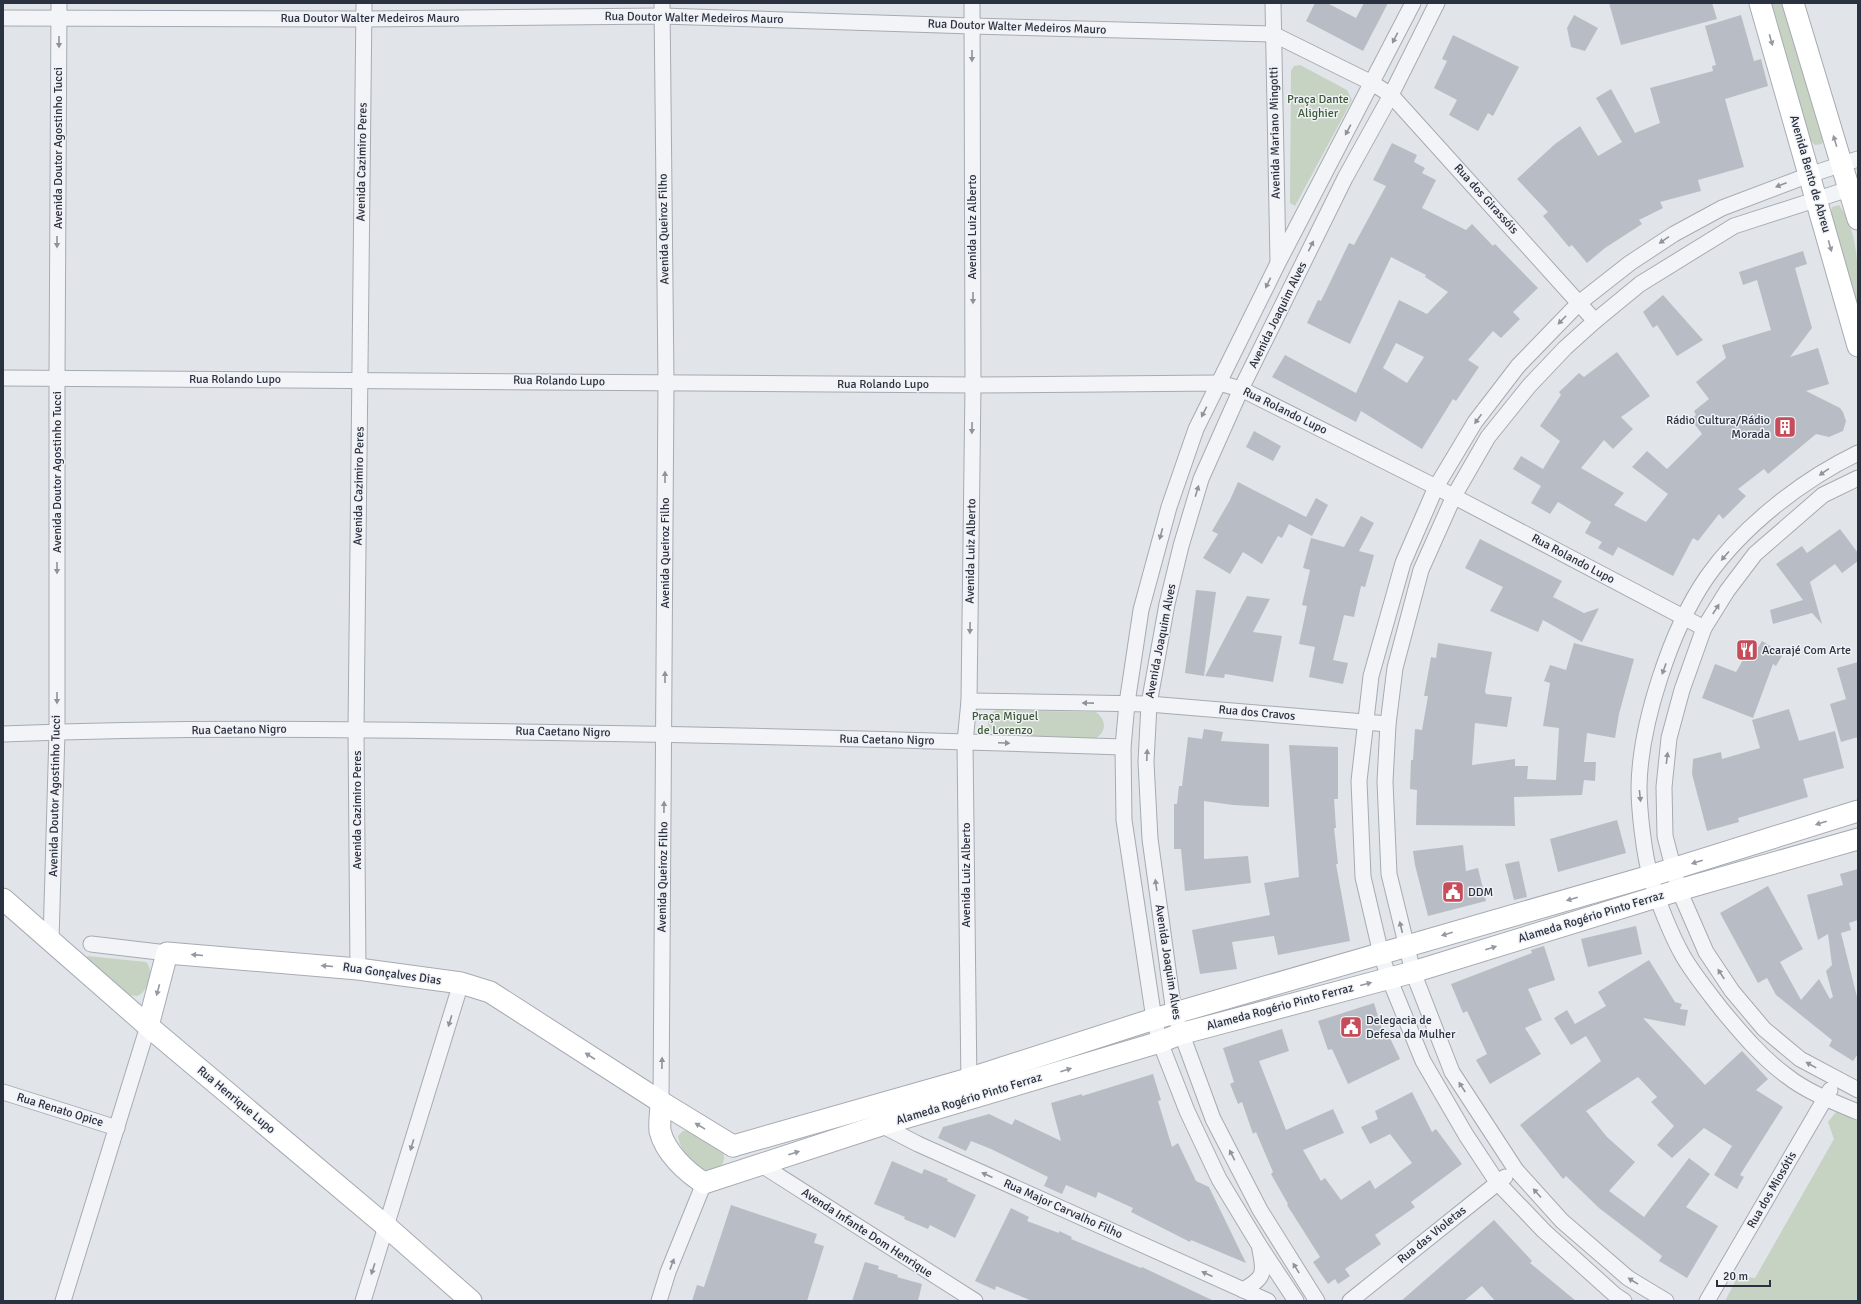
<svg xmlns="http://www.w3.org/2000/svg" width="1861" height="1304" font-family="Signika,sans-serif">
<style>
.green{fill:#c6d2c2}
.building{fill:#b8bdc5;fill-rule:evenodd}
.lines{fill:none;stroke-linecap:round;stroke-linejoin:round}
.street-casing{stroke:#a6abb3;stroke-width:17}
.secondary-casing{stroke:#a6abb3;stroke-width:23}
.street{stroke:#f3f4f7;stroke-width:15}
.secondary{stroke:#fff;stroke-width:21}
.oneway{fill:#8e929c}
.oneway2{fill:#9498a0}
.labels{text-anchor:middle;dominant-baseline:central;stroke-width:3;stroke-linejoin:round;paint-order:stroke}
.street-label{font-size:12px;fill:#2a3140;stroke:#f0f2f6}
.park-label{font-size:12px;fill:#3d5b38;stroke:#f0f2f6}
.poi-label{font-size:12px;fill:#2a3140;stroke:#f0f2f6;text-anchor:start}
</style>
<rect width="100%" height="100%" fill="#e1e4e9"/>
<g class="green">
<polygon points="1769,3 1785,3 1825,134 1822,144 1815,145 1810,140"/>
<polygon points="1300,65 1347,90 1352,100 1295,206 1290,203 1291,71 1294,66"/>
<path d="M1839 205C1861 234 1858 280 1858 316L1830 218 1832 207Z"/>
<path d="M996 710 1096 712C1106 720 1107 731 1096 738L995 735C986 728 985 717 996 710Z"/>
<path d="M87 956 146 962C155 971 148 992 137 996L130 995 86 958Z"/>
<polygon points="1840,1111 1858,1118 1858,1301 1725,1301 1738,1276 1755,1278 1834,1139 1828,1122 1835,1113"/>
<path d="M690 1130C703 1138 732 1147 722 1165 717 1167 712 1170 706 1170 693 1169 679 1148 678 1136L683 1131Z"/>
</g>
<g class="building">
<polygon points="1315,3 1327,3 1356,18 1364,3 1388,3 1363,51 1306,21"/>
<polygon points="1609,3 1712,3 1717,19 1621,45"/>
<polygon points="1574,15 1598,28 1585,51 1571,47 1567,28"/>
<polygon points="1741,15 1754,61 1761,59 1768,86 1725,99 1744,167 1698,180 1701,191 1660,202 1663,208 1639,220 1642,224 1605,248 1587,263 1572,245 1569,247 1543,216 1548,212 1517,179 1555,144 1580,126 1598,156 1622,142 1596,98 1611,89 1635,133 1660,123 1650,88 1713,71 1712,66 1716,65 1705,26"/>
<polygon points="1453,35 1519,67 1493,116 1488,113 1478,131 1449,115 1457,100 1434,88 1447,61 1442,59"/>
<path d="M1392 143 1417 155 1414 162 1425 168 1422 173 1436 180 1422 208 1466 230 1472 224 1493 246 1495 244 1538 288 1513 312 1520 319 1501 338 1493 331 1468 360 1479 367 1456 401 1453 399 1422 449 1361 411 1356 422 1272 377 1285 355 1356 393 1399 300 1427 314 1448 292 1425 277 1426 275 1391 257 1350 344 1307 323 1318 300 1321 301 1349 243 1354 245 1386 186 1373 180ZM1396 343 1424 357 1407 383 1383 368Z"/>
<polygon points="1803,251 1807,264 1795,268 1812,328 1790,357 1818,348 1829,384 1806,391 1840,408 1843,412 1846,421 1843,431 1829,437 1816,434 1768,474 1764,469 1738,489 1746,496 1723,519 1719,514 1698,541 1693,538 1673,576 1618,547 1613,556 1598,548 1602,542 1585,533 1591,522 1558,502 1550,514 1531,503 1541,486 1513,469 1521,456 1543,469 1560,441 1540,426 1561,395 1559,392 1579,373 1584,377 1617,352 1650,396 1621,417 1633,429 1613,449 1604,440 1581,468 1624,493 1614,505 1646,522 1668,494 1632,467 1647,451 1667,469 1702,434 1691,419 1696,415 1694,411 1709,399 1696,382 1726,358 1722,345 1771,330 1757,280 1743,285 1739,272"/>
<polygon points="1663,295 1703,340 1677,356 1657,325 1653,328 1643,312"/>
<polygon points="1254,431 1281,446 1273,461 1246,447"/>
<polygon points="1238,482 1306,517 1316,498 1328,505 1312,536 1289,524 1282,538 1278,536 1262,564 1243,552 1230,574 1203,558 1218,534 1212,531 1230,500"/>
<polygon points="1361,516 1374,523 1359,551 1374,555 1365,587 1361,586 1354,617 1344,615 1333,660 1348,663 1343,684 1309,677 1315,647 1299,644 1307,606 1302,605 1310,570 1303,568 1311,538 1344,547"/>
<polygon points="1840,529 1858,553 1858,561 1842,573 1835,564 1810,582 1822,624 1812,613 1773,624 1770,610 1803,600 1776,564 1802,546 1807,553"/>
<polygon points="1480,539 1562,581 1553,597 1584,613 1599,608 1582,642 1543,620 1538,632 1490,611 1503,587 1465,568"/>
<polygon points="1196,590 1216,592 1204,676 1185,673"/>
<polygon points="1247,596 1270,599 1253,632 1282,636 1273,682 1225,674 1224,678 1205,676"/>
<polygon points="1762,641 1783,654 1776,666 1773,664 1753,718 1702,698 1715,664 1736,672 1747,653 1752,657"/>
<polygon points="1438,643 1492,652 1485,691 1486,694 1512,697 1507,727 1475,723 1472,765 1515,759 1515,766 1528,766 1527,779 1556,780 1559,728 1543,726 1550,683 1544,681 1550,665 1566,670 1574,643 1634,659 1619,714 1615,738 1587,733 1584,762 1596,762 1595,781 1584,780 1582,795 1514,797 1515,826 1416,825 1417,790 1410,789 1411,760 1413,760 1415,729 1422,730 1428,696 1424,696 1431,657 1436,658"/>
<polygon points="1858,662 1858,737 1841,742 1830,704 1846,699 1837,668"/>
<polygon points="1789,709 1799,741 1835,731 1844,768 1803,779 1808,797 1738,818 1739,822 1707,831 1692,774 1693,759 1721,752 1722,759 1760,748 1752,720"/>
<polygon points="1204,729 1223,732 1221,741 1269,744 1269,807 1233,805 1204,801 1204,859 1248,856 1251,883 1185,891 1181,849 1174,849 1174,804 1177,804 1179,786 1182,786 1188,737 1202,739"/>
<polygon points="1289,745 1338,747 1338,799 1334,799 1336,828 1334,828 1338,864 1336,864 1350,941 1278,955 1274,936 1232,942 1237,969 1200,974 1192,930 1270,915 1264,883 1299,877"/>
<polygon points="1617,820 1626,853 1558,872 1550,839"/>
<polygon points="1463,845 1466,871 1478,868 1486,901 1428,916 1415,865 1413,851"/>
<polygon points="1519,861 1527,897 1514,900 1505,864"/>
<polygon points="1858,869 1858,920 1849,923 1851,930 1841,933 1858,1001 1858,1054 1853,1061 1829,1046 1832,1040 1776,995 1767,978 1758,983 1720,913 1768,886 1803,949 1780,962 1801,1000 1819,979 1830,999 1833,997 1826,971 1832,965 1828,934 1818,940 1807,895 1843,885 1840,874"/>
<polygon points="1636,926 1642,954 1588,967 1581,939"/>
<polygon points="1544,946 1555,980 1528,989 1542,1020 1525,1028 1541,1054 1490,1084 1476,1060 1487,1054 1467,1011 1463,1013 1451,984 1532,953 1531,950"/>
<polygon points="1649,960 1675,1002 1682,1004 1680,1009 1688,1010 1685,1026 1643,1018 1705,1085 1742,1051 1768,1079 1756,1090 1783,1107 1740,1175 1744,1177 1737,1189 1714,1175 1732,1146 1704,1128 1672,1158 1657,1145 1674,1126 1651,1102 1657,1097 1638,1077 1586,1111 1607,1137 1635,1162 1609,1191 1644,1217 1689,1158 1710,1174 1686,1207 1718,1226 1687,1278 1659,1261 1662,1256 1599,1208 1566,1176 1563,1179 1520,1125 1601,1061 1586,1036 1571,1045 1554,1018 1567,1010 1575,1024 1606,1006 1598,992"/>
<polygon points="1374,1003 1385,1040 1390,1038 1400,1059 1348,1084 1332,1049 1328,1050 1318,1021"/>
<polygon points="1282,1029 1289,1051 1259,1061 1286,1130 1333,1109 1344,1133 1303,1150 1321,1181 1325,1178 1341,1200 1370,1180 1375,1189 1412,1163 1390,1134 1370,1144 1361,1127 1378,1119 1375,1111 1412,1092 1432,1132 1436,1129 1462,1164 1411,1202 1415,1207 1375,1235 1381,1244 1345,1269 1350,1276 1338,1284 1335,1279 1328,1284 1313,1262 1320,1257 1287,1205 1288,1204 1271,1174 1273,1172 1256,1132 1253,1134 1242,1102 1238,1104 1230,1084 1234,1082 1223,1048"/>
<polygon points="1153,1074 1161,1100 1158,1101 1172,1147 1178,1143 1196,1181 1209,1187 1246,1263 1191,1240 1190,1242 1131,1212 1133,1208 1098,1192 1096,1198 1066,1185 1062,1194 1044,1186 1048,1177 991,1149 971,1141 966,1151 938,1138 943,1127 989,1114 1012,1125 1015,1119 1061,1141 1051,1103 1082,1094 1082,1096"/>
<polygon points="892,1161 922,1174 924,1169 948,1179 947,1181 976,1195 955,1238 930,1225 928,1229 904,1219 905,1217 874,1204"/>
<polygon points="731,1205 817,1234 814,1243 824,1246 807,1301 692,1301 697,1285 704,1287"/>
<polygon points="1011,1208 1029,1217 1027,1221 1059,1233 1059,1231 1072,1237 1071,1239 1117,1258 1141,1268 1142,1267 1214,1301 1032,1301 996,1286 995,1290 975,1281"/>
<polygon points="1494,1220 1532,1261 1530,1263 1576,1301 1495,1301 1482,1286 1464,1301 1401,1301"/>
<polygon points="865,1262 879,1266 878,1269 898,1275 897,1277 922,1284 918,1301 852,1301"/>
</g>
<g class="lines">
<g class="street-casing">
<g id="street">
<polyline points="1273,3 1278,262"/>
<polyline points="3,18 364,19 662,16 972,26 1273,34 1372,83 1391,95 1595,321"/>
<polyline points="3,378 973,385 1219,383 1241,389 1436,487 1704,628"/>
<path d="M1858 453C1802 480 1743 526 1707 577 1671 629 1640 724 1639 787 1639 810 1644 856 1651 878 1657 900 1672 937 1683 956 1694 975 1709 993 1722 1010 1742 1034 1762 1058 1787 1076 1807 1092 1834 1102 1858 1112"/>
<polyline points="1858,478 1823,495 1755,554 1727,591 1704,628 1682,690 1669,738 1664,787 1665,836 1679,890 1706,952 1732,991 1764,1029 1800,1059 1858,1090"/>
<polyline points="969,701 1149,704 1388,724"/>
<path d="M3 734C175 727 348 729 521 732 722 735 923 740 1123 747"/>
<polyline points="51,941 57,732 57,378 59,3"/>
<polyline points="91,944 167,953"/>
<polyline points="358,969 356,729 364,3"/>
<polyline points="969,1088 965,742 969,701 973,385 972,3"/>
<polyline points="3,1092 117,1128"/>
<polyline points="661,1102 666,382 662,3"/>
<polyline points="877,1121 881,1125 918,1144 1268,1301"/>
<polyline points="760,1164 975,1301"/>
<path d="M1243 1290C1264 1278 1265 1274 1260 1250"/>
<polyline points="63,1301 148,1026"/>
<polyline points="363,1301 461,983"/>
<polyline points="659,1301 668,1272 704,1183"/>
<polyline points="1296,1301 1259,1245 1219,1179 1187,1111 1160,1042 1154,1019 1124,820 1123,747 1127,703 1141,610 1169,507 1196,429 1278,263 1413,3"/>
<polyline points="1317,1301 1260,1210 1213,1119 1174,1013 1150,839 1146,762 1149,704 1167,604 1181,546 1201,479 1241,389 1345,178 1391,95 1437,3"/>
<polyline points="1350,1301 1505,1177"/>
<polyline points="1624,1301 1615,1295 1544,1231 1497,1182 1466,1135 1423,1061 1389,978 1381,954 1363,877 1359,781 1371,676 1403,563 1436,487 1475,422 1518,366 1579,303 1630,263 1674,234 1722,208 1809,175 1858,159"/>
<polyline points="1666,1301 1628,1278 1562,1221 1516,1170 1452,1072 1413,972 1389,874 1385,782 1388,724 1395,668 1421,570 1454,496 1488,437 1529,386 1565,348 1595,321 1640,284 1734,226 1858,186"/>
<polyline points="1707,1301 1830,1090"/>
</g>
</g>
<g class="secondary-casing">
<g id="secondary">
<polyline points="1760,3 1858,346"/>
<polyline points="1793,3 1858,219"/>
<polyline points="3,899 148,1026 387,1227 471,1301"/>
<polyline points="148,1026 167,953 358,969 461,983 490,992 661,1102 733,1146"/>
<path d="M661 1102C661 1111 659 1122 660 1131 665 1152 686 1172 704 1183L881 1125 1160 1042 1180 1034 1413 972 1679 890 1858 839"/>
<polyline points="733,1146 968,1079 1154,1019 1650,876 1858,811"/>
</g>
</g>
<use href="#street" class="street"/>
<use href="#secondary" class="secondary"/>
</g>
<defs><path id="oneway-solid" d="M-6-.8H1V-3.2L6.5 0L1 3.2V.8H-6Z"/></defs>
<g class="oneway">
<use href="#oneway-solid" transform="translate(1395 38) rotate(117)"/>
<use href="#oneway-solid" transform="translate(59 42) rotate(90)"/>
<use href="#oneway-solid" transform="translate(972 56) rotate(90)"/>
<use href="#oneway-solid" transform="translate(1348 130) rotate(118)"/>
<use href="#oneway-solid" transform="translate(1781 185) rotate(159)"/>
<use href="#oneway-solid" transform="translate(1664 240) rotate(146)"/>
<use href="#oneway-solid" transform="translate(57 242) rotate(90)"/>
<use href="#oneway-solid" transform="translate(1311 246) rotate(-64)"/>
<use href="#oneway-solid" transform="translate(1268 283) rotate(116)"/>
<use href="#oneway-solid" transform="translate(973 298) rotate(90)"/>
<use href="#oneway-solid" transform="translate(1562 320) rotate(134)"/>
<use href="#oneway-solid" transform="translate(1204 412) rotate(117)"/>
<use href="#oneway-solid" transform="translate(1478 419) rotate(126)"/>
<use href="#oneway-solid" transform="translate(972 428) rotate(91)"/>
<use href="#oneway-solid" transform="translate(1824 472) rotate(145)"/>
<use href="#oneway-solid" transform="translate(665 477) rotate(-90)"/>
<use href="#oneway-solid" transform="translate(1197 491) rotate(-73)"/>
<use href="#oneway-solid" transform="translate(1161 534) rotate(105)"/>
<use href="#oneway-solid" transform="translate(1725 556) rotate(131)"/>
<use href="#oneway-solid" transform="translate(57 568) rotate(90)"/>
<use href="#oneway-solid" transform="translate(1716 609) rotate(-57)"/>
<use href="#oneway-solid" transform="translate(970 628) rotate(91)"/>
<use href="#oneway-solid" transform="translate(1664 669) rotate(110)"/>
<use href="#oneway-solid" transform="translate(665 677) rotate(-90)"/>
<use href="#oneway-solid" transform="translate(57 698) rotate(90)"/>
<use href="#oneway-solid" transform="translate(1088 703) rotate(-179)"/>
<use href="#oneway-solid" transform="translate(1004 743) rotate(2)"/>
<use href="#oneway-solid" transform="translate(1147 755) rotate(-87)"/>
<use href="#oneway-solid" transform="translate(1667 758) rotate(-83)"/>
<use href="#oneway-solid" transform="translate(1640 796) rotate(84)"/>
<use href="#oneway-solid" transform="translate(664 807) rotate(-89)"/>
<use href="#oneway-solid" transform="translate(1156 885) rotate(-98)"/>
<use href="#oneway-solid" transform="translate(1401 927) rotate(-103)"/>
<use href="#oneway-solid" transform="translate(1721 974) rotate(-123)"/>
<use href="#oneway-solid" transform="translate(450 1021) rotate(107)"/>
<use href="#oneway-solid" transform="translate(662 1063) rotate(-89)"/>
<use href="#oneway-solid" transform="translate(1811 1065) rotate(-151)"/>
<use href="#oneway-solid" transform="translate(1462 1087) rotate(-123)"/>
<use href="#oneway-solid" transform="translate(412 1145) rotate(107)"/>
<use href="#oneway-solid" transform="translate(1232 1155) rotate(-117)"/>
<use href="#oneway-solid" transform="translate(987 1175) rotate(-156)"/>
<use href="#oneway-solid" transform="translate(1537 1193) rotate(-132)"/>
<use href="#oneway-solid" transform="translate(672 1264) rotate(-69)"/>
<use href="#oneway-solid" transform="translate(1296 1268) rotate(-122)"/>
<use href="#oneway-solid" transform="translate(373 1269) rotate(108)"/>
<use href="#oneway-solid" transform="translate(1207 1274) rotate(-156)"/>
<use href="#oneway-solid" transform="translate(1633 1281) rotate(-148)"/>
</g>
<g class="oneway2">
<use href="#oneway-solid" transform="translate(1771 40) rotate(74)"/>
<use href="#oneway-solid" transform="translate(1835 141) rotate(-107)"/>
<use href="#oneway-solid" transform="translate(1830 246) rotate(74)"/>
<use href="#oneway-solid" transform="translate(1821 823) rotate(162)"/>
<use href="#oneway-solid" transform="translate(1697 862) rotate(162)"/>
<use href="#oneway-solid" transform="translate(1572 899) rotate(164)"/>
<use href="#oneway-solid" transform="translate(1447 934) rotate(164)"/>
<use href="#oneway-solid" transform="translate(1491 948) rotate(-17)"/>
<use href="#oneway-solid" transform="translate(197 955) rotate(-175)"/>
<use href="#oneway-solid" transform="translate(327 966) rotate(-175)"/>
<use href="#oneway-solid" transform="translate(1366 984) rotate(-15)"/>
<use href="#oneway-solid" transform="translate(158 990) rotate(105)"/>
<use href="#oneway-solid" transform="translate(590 1056) rotate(-147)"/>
<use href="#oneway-solid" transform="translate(1066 1070) rotate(-17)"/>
<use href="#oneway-solid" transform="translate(700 1126) rotate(-149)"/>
<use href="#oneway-solid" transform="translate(794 1153) rotate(-18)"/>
</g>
<defs>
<g id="building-square" transform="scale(1.15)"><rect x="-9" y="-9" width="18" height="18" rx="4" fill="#c74c59" stroke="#f0f2f6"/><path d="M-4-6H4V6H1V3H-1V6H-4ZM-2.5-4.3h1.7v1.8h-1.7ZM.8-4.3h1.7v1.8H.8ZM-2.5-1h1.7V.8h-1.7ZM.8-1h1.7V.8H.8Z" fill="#fff"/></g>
<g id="restaurant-square" transform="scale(1.15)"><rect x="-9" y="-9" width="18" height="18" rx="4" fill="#c74c59" stroke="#f0f2f6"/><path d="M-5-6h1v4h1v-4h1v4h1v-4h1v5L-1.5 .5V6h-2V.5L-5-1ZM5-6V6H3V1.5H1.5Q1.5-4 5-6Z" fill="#fff"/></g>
<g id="civic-square" transform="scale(1.15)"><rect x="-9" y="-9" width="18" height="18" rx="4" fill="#c74c59" stroke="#f0f2f6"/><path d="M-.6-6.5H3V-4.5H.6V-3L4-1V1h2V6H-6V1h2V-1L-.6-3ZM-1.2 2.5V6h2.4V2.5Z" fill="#fff"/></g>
</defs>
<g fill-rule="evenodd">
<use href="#building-square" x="1785" y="427"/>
<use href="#restaurant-square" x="1747" y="650"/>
<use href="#civic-square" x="1453" y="892"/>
<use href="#civic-square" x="1351" y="1027"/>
</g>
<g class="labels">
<g class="street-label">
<text x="370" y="18">Rua Doutor Walter Medeiros Mauro</text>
<text transform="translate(694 18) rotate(1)">Rua Doutor Walter Medeiros Mauro</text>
<text transform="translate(1017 27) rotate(2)">Rua Doutor Walter Medeiros Mauro</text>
<text transform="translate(1275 133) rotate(-91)">Avenida Mariano Mingotti</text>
<text transform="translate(58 148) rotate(-90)">Avenida Doutor Agostinho Tucci</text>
<text transform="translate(362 162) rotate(-89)">Avenida Cazimiro Peres</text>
<text transform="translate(1810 174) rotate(74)">Avenida Bento de Abreu</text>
<text transform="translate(1486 199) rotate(48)">Rua dos Girassóis</text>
<text transform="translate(972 227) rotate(-90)">Avenida Luiz Alberto</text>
<text transform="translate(664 229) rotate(-91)">Avenida Queiroz Filho</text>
<text transform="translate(1278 315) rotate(-64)">Avenida Joaquim Alves</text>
<text x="235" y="379">Rua Rolando Lupo</text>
<text transform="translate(559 381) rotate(1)">Rua Rolando Lupo</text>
<text x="883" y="384">Rua Rolando Lupo</text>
<text transform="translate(1285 411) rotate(26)">Rua Rolando Lupo</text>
<text transform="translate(57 472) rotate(-90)">Avenida Doutor Agostinho Tucci</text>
<text transform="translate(359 486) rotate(-89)">Avenida Cazimiro Peres</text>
<text transform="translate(971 551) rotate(-89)">Avenida Luiz Alberto</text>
<text transform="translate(665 553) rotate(-90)">Avenida Queiroz Filho</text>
<text transform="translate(1573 559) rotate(28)">Rua Rolando Lupo</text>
<text transform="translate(1161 641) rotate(-79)">Avenida Joaquim Alves</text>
<text transform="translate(1257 713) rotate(5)">Rua dos Cravos</text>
<text transform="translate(239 730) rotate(-1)">Rua Caetano Nigro</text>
<text transform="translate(563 732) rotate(1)">Rua Caetano Nigro</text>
<text transform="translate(887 740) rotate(1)">Rua Caetano Nigro</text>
<text transform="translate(55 796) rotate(-89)">Avenida Doutor Agostinho Tucci</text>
<text transform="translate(357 810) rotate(-90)">Avenida Cazimiro Peres</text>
<text transform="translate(966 875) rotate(-90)">Avenida Luiz Alberto</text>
<text transform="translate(663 877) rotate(-89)">Avenida Queiroz Filho</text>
<text transform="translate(1591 917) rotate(-17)">Alameda Rogério Pinto Ferraz</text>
<text transform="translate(1168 962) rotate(81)">Avenida Joaquim Alves</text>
<text transform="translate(392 974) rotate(8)">Rua Gonçalves Dias</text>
<text transform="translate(1280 1007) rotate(-15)">Alameda Rogério Pinto Ferraz</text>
<text transform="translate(969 1099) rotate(-17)">Alameda Rogério Pinto Ferraz</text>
<text transform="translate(236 1100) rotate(40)">Rua Henrique Lupo</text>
<text transform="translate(60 1110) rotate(17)">Rua Renato Opice</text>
<text transform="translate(1772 1190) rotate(-60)">Rua dos Miosótis</text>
<text transform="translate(1063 1209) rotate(24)">Rua Major Carvalho Filho</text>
<text transform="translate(867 1233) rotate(33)">Avenda Infante Dom Henrique</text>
<text transform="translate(1432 1235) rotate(-39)">Rua das Violetas</text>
</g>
<g class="park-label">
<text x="1318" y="99">Praça Dante<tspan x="1318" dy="14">Alighier</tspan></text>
<text x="1005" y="716">Praça Miguel<tspan x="1005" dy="14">de Lorenzo</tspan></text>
</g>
<g class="poi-label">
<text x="1770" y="420" text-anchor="end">Rádio Cultura/Rádio<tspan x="1770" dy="14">Morada</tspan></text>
<text x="1762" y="650">Acarajé Com Arte</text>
<text x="1468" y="892">DDM</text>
<text x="1366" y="1020">Delegacia de<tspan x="1366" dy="14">Defesa da Mulher</tspan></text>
</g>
</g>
<rect width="1861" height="1304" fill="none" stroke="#2a3140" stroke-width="8"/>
<path d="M1717 1280v6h53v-6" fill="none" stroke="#2a3140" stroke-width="2"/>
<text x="1723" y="1280" font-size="12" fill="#2a3140" stroke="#f0f2f6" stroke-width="3" paint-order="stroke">20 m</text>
</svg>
